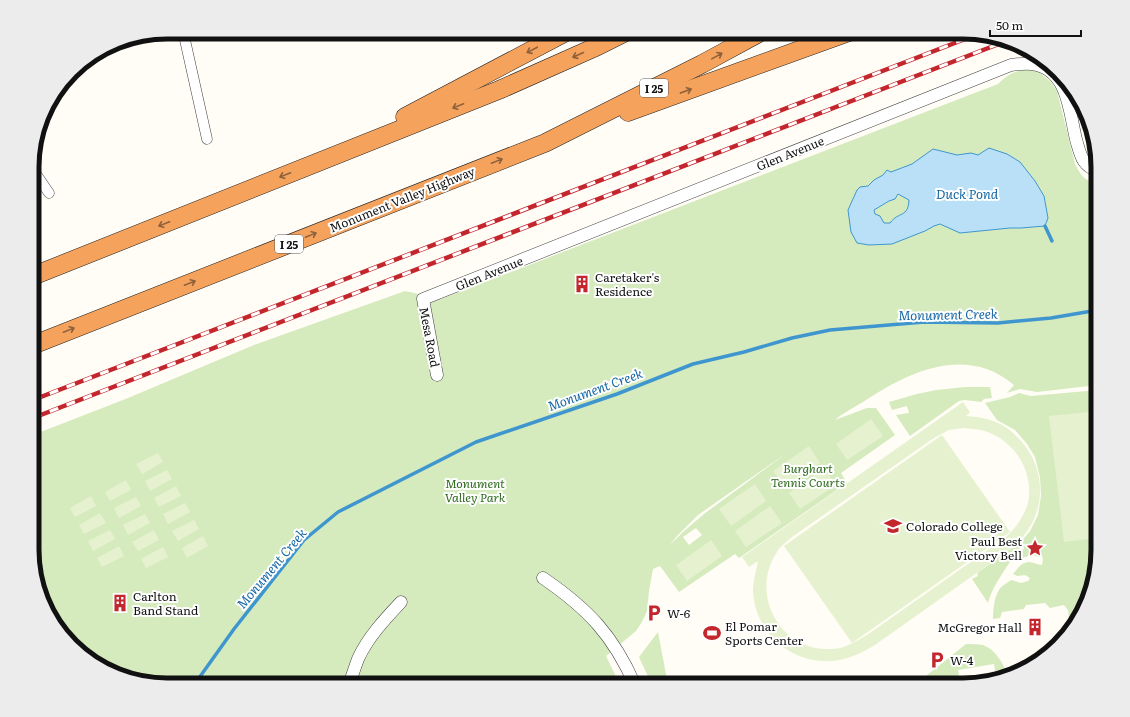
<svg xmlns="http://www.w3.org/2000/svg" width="1130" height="717" font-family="Literata,serif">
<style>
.green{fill:#d5ebbd;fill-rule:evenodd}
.pitch{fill:#e6f2cf;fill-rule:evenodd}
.water{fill:#b9e0f7;stroke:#3f96cf;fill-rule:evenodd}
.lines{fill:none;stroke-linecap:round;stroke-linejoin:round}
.stream{stroke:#3f96cf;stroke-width:3.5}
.minor-casing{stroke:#444;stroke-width:11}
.tertiary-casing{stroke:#444;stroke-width:13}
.motorway-casing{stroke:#222;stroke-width:19}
.minor{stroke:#fff;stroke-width:10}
.tertiary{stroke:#fff;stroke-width:12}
.motorway{stroke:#f5a25d;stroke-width:18}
.rail-casing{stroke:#c4262e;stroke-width:4.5}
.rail{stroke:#fff;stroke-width:3;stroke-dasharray:9;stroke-linecap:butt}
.oneway{stroke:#8e613b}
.labels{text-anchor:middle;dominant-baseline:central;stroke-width:4;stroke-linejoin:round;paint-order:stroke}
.shield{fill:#fff;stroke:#585858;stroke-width:1}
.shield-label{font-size:11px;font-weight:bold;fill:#111}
.street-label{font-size:12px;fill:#111;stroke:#fff}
.poi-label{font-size:12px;fill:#111;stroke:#fff;text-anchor:start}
.park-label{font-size:12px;font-style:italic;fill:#2f6b1f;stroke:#fff}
.water-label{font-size:13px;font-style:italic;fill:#1768a6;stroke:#fff}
.rim{fill:none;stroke:#111;stroke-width:5}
</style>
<rect width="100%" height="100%" fill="#fffdf5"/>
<g class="green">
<path d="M1024 70H1033L1041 74 1050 81 1057 91 1075 164C1081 176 1085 181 1098 184V385L1037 392 1020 389 1007 393 1014 385C966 344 908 372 863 402 853 408 843 413 835 420L867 408H876L895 435 841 473 847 483 739 558 735 554 679 592 660 566 653 569 649 591 647 611 642 622 636 631 606 656 620 685H167L124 678 92 662 55 625 33 568V435L128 398 254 345 405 291 441 299 998 84C1007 75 1012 72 1024 70ZM788 452 704 514 683 532 670 545 677 536 698 515ZM696 528 702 535 689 545 683 537Z"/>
<polygon points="965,387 990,387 992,398 984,399 981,402 965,400 959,401 910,436 896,415 909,413 907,406 892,410 889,402 917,394 936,390"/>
<path d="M1098 390V559L1082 605 1081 606C1080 615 1077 624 1070 630L1068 610 1064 605 1050 608 1045 603 1026 605 1024 609 1002 612 1000 618 993 619C993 610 994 598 999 590 1001 586 1007 583 1011 580L1021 583 1028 581 1030 578 1025 575 1017 576 1013 574C1017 569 1022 562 1029 562 1033 562 1038 565 1042 565L1043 558 1032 555 1018 559 1024 548 1020 543 1030 531 1038 515 1041 496 1040 477 1035 457 1027 444 1015 430 997 420 985 403 1010 397 1019 393 1031 396Z"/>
<path d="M1018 544 1021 547C1011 560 991 588 988 603L972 579 978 576 977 573Z"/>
<polygon points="658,632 668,685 652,685 639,657"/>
<path d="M966 644C971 644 978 644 983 645 995 649 1003 663 1007 674L996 677 994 664 958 670 960 685H928L926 676Z"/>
</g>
<g class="pitch">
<path d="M963 402 970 412 966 416C975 417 984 417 993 421 1004 424 1014 433 1022 442 1051 476 1044 524 1009 550L875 645C865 651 855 656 844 659 800 670 756 638 753 592 753 581 756 571 758 561L749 567 742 557ZM963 428C972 429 982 429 990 433 1017 444 1034 474 1028 503 1024 517 1014 531 1002 540L867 635C856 641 845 649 831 649 780 652 749 594 777 552 780 546 787 542 792 537L934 438 949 430Z"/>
<polygon points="1098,411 1098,538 1064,542 1049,416"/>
<polygon points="871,419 883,436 847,460 836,444"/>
<polygon points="942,435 1010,532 852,643 784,546"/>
<polygon points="809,446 820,463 785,488 773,471"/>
<polygon points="158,453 163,462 142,474 136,464"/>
<polygon points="824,468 836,485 800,509 789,493"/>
<polygon points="167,470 172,479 150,491 145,481"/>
<polygon points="126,480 131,490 110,501 105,492"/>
<polygon points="755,484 766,501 731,526 719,509"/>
<polygon points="176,486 181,496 159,507 154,498"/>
<polygon points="91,496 96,506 75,517 70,508"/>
<polygon points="136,497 141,506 119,518 114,508"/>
<polygon points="185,503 190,512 168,524 163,514"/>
<polygon points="770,506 782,523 746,547 735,531"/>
<polygon points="100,513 106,523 84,534 79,525"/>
<polygon points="145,514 150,523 128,535 123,525"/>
<polygon points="194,520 199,529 178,541 172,531"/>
<polygon points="110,530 115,539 93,551 88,541"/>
<polygon points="154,530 159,540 138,551 132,542"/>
<polygon points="203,536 208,546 187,558 182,548"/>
<polygon points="711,540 722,556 687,581 676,565"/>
<polygon points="119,546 124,556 102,567 97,558"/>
<polygon points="163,547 168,557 146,568 141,559"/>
</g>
<path class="water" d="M989 148 1007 154 1020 162 1035 181 1044 196 1048 218 1045 226 1021 228H1010L960 233 940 224 934 226 925 231 892 244 869 245 857 243 851 232 848 210 857 190 860 187 868 186 874 180 883 175 887 170 891 172 912 164 933 149 957 155 971 153 978 155ZM898 194 909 200C908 218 899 211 890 223H884L880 216 875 214 874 210 889 201 895 199Z"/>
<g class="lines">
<g class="stream">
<polyline points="1045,226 1052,241"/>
<polyline points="194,685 234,629 304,540 338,512 476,442 617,394 693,364 744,352 792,338 830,330 924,322 998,323 1051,318 1098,310"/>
</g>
<g class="minor-casing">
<g id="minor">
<polyline points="181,32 185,40 207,139"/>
<polyline points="367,32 369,35"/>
<polyline points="33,162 36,174 49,193"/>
</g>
</g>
<g class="tertiary-casing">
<g id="tertiary">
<path d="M437 375 423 299 1011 65C1018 64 1025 63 1032 64 1070 69 1069 115 1077 143 1081 157 1083 166 1098 171"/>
<path d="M543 578C588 609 613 635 635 685"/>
<path d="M349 685C352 676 355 667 358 659 368 637 385 619 401 602"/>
</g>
</g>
<g class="motorway-casing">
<g id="motorway">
<polyline points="628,112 849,32"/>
<polyline points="405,117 566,32"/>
<polyline points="33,276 499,90 598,46 626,32"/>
<polyline points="33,345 545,143 702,64 761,32"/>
</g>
</g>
<use href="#minor" class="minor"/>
<use href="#tertiary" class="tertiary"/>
<use href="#motorway" class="motorway"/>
<g class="rail-casing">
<g id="rail">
<polyline points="33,400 978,34"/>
<polyline points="33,418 1009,40"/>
</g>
</g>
<use href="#rail" class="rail"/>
</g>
<defs><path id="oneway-shaft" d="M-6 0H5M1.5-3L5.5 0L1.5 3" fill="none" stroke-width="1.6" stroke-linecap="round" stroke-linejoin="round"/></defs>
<g class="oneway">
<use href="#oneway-shaft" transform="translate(532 50) rotate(152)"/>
<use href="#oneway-shaft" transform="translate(578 55) rotate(156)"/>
<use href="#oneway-shaft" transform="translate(717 56) rotate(-29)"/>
<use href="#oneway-shaft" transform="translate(686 91) rotate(-20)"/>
<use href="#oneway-shaft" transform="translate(458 106) rotate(158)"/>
<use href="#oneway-shaft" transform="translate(497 161) rotate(-22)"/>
<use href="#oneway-shaft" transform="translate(285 175) rotate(158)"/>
<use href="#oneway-shaft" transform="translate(164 224) rotate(158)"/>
<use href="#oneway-shaft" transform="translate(311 235) rotate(-22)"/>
<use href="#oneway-shaft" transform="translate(190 283) rotate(-22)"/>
<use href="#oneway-shaft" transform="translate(69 330) rotate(-22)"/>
</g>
<defs>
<g id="building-bare" transform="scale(1.38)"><path d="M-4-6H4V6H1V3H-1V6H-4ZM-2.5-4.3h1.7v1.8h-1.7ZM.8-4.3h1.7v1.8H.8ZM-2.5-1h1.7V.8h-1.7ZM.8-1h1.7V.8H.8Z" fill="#c4262e" stroke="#fff" stroke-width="2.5" paint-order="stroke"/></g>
<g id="university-bare" transform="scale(1.38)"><path d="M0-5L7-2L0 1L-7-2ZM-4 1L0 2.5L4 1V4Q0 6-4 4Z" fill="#c4262e" stroke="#fff" stroke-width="2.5" paint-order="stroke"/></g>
<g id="sight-bare" transform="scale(1.38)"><path d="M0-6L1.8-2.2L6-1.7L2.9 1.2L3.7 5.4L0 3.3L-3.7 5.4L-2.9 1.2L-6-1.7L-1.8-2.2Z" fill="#c4262e" stroke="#fff" stroke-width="2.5" paint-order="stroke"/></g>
<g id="parking-bare" transform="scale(1.38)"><path d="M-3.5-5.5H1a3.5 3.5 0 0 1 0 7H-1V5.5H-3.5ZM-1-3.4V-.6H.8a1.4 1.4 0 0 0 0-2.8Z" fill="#c4262e" stroke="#fff" stroke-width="2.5" paint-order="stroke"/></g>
<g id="stadium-bare" transform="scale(1.38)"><path d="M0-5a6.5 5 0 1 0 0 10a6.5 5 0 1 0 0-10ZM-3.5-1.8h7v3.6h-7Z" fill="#c4262e" stroke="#fff" stroke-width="2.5" paint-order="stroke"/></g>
</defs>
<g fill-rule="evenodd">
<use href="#building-bare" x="582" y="284"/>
<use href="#university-bare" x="893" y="526"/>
<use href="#sight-bare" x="1035" y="548"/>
<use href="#building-bare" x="120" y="603"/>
<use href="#parking-bare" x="654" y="613"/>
<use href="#building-bare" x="1035" y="627"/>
<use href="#stadium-bare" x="712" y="633"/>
<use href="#parking-bare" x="937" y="660"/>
</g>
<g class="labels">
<g class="shield">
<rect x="640" y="79" width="28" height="18" rx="3"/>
<rect x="275" y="235" width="28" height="18" rx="3"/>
</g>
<g class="shield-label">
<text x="654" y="88">I 25</text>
<text x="289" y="244">I 25</text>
</g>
<g class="street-label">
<text transform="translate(790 153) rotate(-22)">Glen Avenue</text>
<text transform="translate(402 199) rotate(-22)">Monument Valley Highway</text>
<text transform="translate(489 273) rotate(-22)">Glen Avenue</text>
<text transform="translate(430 337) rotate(79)">Mesa Road</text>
</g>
<g class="poi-label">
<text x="595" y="277">Caretaker's<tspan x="595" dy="14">Residence</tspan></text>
<text x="906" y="526">Colorado College</text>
<text x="1022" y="541" text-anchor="end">Paul Best<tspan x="1022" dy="14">Victory Bell</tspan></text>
<text x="133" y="596">Carlton<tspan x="133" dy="14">Band Stand</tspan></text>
<text x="667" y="613">W-6</text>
<text x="725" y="626">El Pomar<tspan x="725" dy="14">Sports Center</tspan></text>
<text x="1022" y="627" text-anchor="end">McGregor Hall</text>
<text x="950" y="660">W-4</text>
</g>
<g class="park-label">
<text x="808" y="468">Burghart<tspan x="808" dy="14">Tennis Courts</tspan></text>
<text x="475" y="483">Monument<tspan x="475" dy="14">Valley Park</tspan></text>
</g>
<g class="water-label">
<text x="967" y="193">Duck Pond</text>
<text transform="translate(948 314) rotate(-1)">Monument Creek</text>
<text transform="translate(595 389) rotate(-20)">Monument Creek</text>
<text transform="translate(271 568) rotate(-50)">Monument Creek</text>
</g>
</g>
<path d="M0 0H1130V717H0ZM167 39H963A128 128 0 0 1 1091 167V550A128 128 0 0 1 963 678H167A128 128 0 0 1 39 550V167A128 128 0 0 1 167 39Z" fill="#ececec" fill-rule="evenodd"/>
<path class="rim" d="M167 39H963A128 128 0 0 1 1091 167V550A128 128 0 0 1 963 678H167A128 128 0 0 1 39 550V167A128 128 0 0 1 167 39Z"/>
<path d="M990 30v6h91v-6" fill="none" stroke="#111111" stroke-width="2"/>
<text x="996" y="30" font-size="12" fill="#111111" stroke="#ffffff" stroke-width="3" paint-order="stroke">50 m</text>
</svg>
